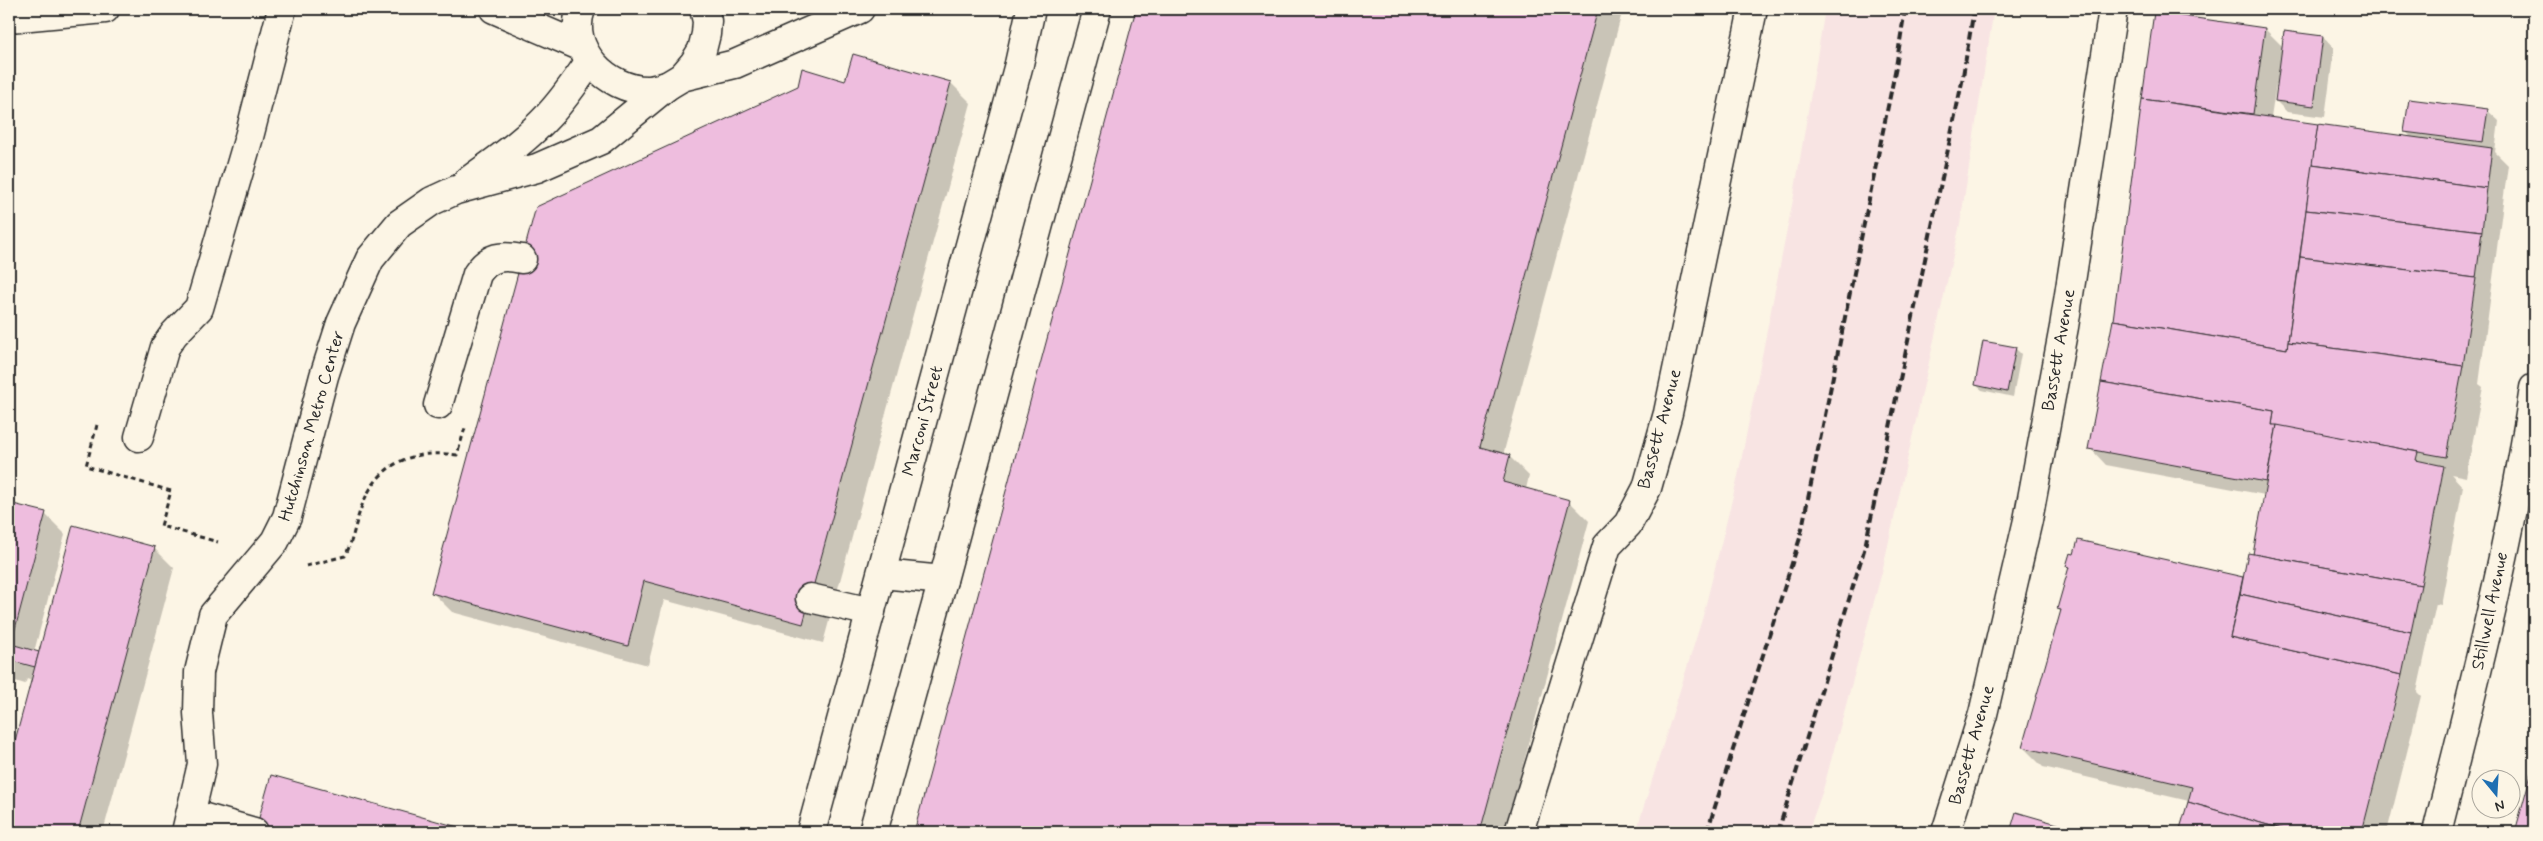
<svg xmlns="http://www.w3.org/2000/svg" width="2543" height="841" font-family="Mynerve,sans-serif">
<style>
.built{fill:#f8e4e3}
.shadow{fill:#0003}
.building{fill:#eebdde;stroke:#2b2b2b}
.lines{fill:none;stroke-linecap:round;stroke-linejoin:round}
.minor-casing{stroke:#2b2b2b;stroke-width:31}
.path{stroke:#2b2b2b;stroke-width:3;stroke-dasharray:5 4;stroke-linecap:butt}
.minor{stroke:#fcf5e5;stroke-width:28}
.rail{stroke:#2b2b2b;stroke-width:4;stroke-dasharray:8 4;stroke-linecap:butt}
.labels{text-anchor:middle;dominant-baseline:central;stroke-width:4;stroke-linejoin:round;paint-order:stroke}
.street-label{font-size:18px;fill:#2b2b2b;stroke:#fcf5e5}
</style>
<rect width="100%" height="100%" fill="#fcf5e5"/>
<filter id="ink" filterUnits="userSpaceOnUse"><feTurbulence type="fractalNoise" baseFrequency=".02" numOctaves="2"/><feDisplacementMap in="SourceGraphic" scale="10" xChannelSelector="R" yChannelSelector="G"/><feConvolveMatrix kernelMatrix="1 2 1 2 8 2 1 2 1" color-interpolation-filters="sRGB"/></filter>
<g filter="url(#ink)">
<polygon class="built" points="1825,9 1994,9 1960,224 1882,572 1823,790 1808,832 1636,832 1703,616 1738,476 1794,195"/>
<g class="shadow">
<polygon points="1137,9 1623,9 1503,455 1509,456 1529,476 1526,489 1569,501 1589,521 1505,832 915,832"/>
<polygon points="2155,14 2265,29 2283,47 2323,37 2334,49 2325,117 2287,112 2276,101 2278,84 2276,84 2271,118 2412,138 2406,132 2487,110 2499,121 2495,152 2508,165 2479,384 2483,387 2466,477 2451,474 2463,487 2441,605 2436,604 2417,692 2421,696 2387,832 2180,832 2189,801 2043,767 2023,747 2061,612 2058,609 2070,568 2068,566 2075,556 2079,542 2244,579 2254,555 2265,495 2106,465 2090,448 2114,321"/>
<polygon points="846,82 951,83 971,103 823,643 664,600 648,665 452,612 432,592"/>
<polygon points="2015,348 2021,354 2013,397 1982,390 1976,385"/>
<polygon points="9,504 45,514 65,534 34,652 40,653 154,548 174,568 103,832 9,832 9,768 32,681 27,679 25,684 9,679"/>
<polygon points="2534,767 2534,832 2516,832"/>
<polygon points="272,776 472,832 256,832"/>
<polygon points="2017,813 2081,832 2011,832"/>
</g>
<g class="building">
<polygon points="1136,9 1598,9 1480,447 1510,455 1503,482 1570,500 1480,832 914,832"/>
<polygon points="2154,12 2265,28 2253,114 2142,99"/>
<polygon points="2284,31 2323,36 2314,106 2275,101"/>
<polygon points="853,54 951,82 803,624 644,581 628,646 431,593 536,207 798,86 802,68 845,81"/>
<polygon points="2142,99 2318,124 2287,349 2113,320"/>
<polygon points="2409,99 2488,109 2483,142 2404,132"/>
<polygon points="2318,124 2492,148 2487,188 2312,164"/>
<polygon points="2312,164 2487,188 2482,231 2306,210"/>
<polygon points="2306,210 2482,231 2476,278 2300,257"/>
<polygon points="2300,257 2476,278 2463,366 2288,342"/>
<polygon points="2113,320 2287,349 2288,342 2463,366 2446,457 2272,425 2274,411 2101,382"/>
<polygon points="1983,341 2016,347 2007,392 1975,385"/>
<polygon points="2101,382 2274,411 2272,425 2277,425 2266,482 2088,449"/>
<polygon points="2277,425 2418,452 2416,460 2444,466 2421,585 2253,554"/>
<polygon points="9,503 46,512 11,644 39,652 35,667 9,660"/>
<polygon points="73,525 155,547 78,832 9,832 9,763"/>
<polygon points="2078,540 2243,577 2230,637 2402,675 2362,832 2292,832 2188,802 2192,787 2022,747 2061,610 2057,609 2069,567 2066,566 2070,553 2074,554"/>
<polygon points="2248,553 2421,585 2411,632 2240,594"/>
<polygon points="2240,594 2411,632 2402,675 2230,637"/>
<polygon points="2534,763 2534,831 2515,832"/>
<polygon points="271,775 476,832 255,832"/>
<polygon points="2188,802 2292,832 2179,832"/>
<polygon points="2016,812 2085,832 2010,832"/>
</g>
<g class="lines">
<g class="minor-casing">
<g id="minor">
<polyline points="494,9 582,47"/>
<path d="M581 9C566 49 608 90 647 90 654 90 661 87 667 86"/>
<polyline points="9,18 105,9"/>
<polyline points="682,77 735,64 860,9"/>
<path d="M467 182C495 161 524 142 548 116 564 99 577 80 590 61"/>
<path d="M438 405 477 274C489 256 502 255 522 259"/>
<polyline points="139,437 165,347 174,334 199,308 249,137 282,9"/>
<polyline points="882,574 943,580"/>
<polyline points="810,598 871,612"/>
<polyline points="191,814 254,832"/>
<polyline points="186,832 202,764 198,713 199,672 213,615 275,541 287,517 324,376 341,323 370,259 399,224 432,201 456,190 537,168 601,140 667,86 682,77 694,63 702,50 706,34 707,21 704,9"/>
<polyline points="811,832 1019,64 1031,9"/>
<polyline points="873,832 943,580 1097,9"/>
<polyline points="1519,832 1607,546 1628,524 1647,488 1668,413 1753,9"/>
<polyline points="1946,832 1983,714 2028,520 2064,327 2113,9"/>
<path d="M2437 832C2474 686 2512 538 2534 388"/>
</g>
</g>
<g class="path">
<polyline points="97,425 86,466 171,491 161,526 218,542"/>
<path d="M306 566 345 556C353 541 355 524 361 508 378 463 411 449 457 455L465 428"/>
</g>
<use href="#minor" class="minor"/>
<g class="rail">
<polyline points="1707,832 1800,538 1896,67 1905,9"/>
<polyline points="1778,832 1865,547 1962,82 1974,9"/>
</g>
</g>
</g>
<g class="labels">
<g class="street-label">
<text transform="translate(2059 350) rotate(-80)">Bassett Avenue</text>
<text transform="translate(923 421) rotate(-75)">Marconi Street</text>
<text transform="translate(312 426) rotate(-74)">Hutchinson Metro Center</text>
<text transform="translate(1660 429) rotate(-75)">Bassett Avenue</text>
<text transform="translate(2490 611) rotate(-78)">Stillwell Avenue</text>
<text transform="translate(1972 745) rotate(-74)">Bassett Avenue</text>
</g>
</g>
<rect width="2543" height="841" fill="none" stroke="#fcf5e5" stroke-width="30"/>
<rect x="15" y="15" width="2513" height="811" fill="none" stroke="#2b2b2b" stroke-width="2" filter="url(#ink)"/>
<g transform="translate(2496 794) rotate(162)"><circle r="24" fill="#fcf5e5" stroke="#a8a49b"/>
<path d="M0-4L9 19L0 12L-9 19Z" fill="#1f6fb2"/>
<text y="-8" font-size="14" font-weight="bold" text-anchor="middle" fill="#2b2b2b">N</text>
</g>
</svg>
